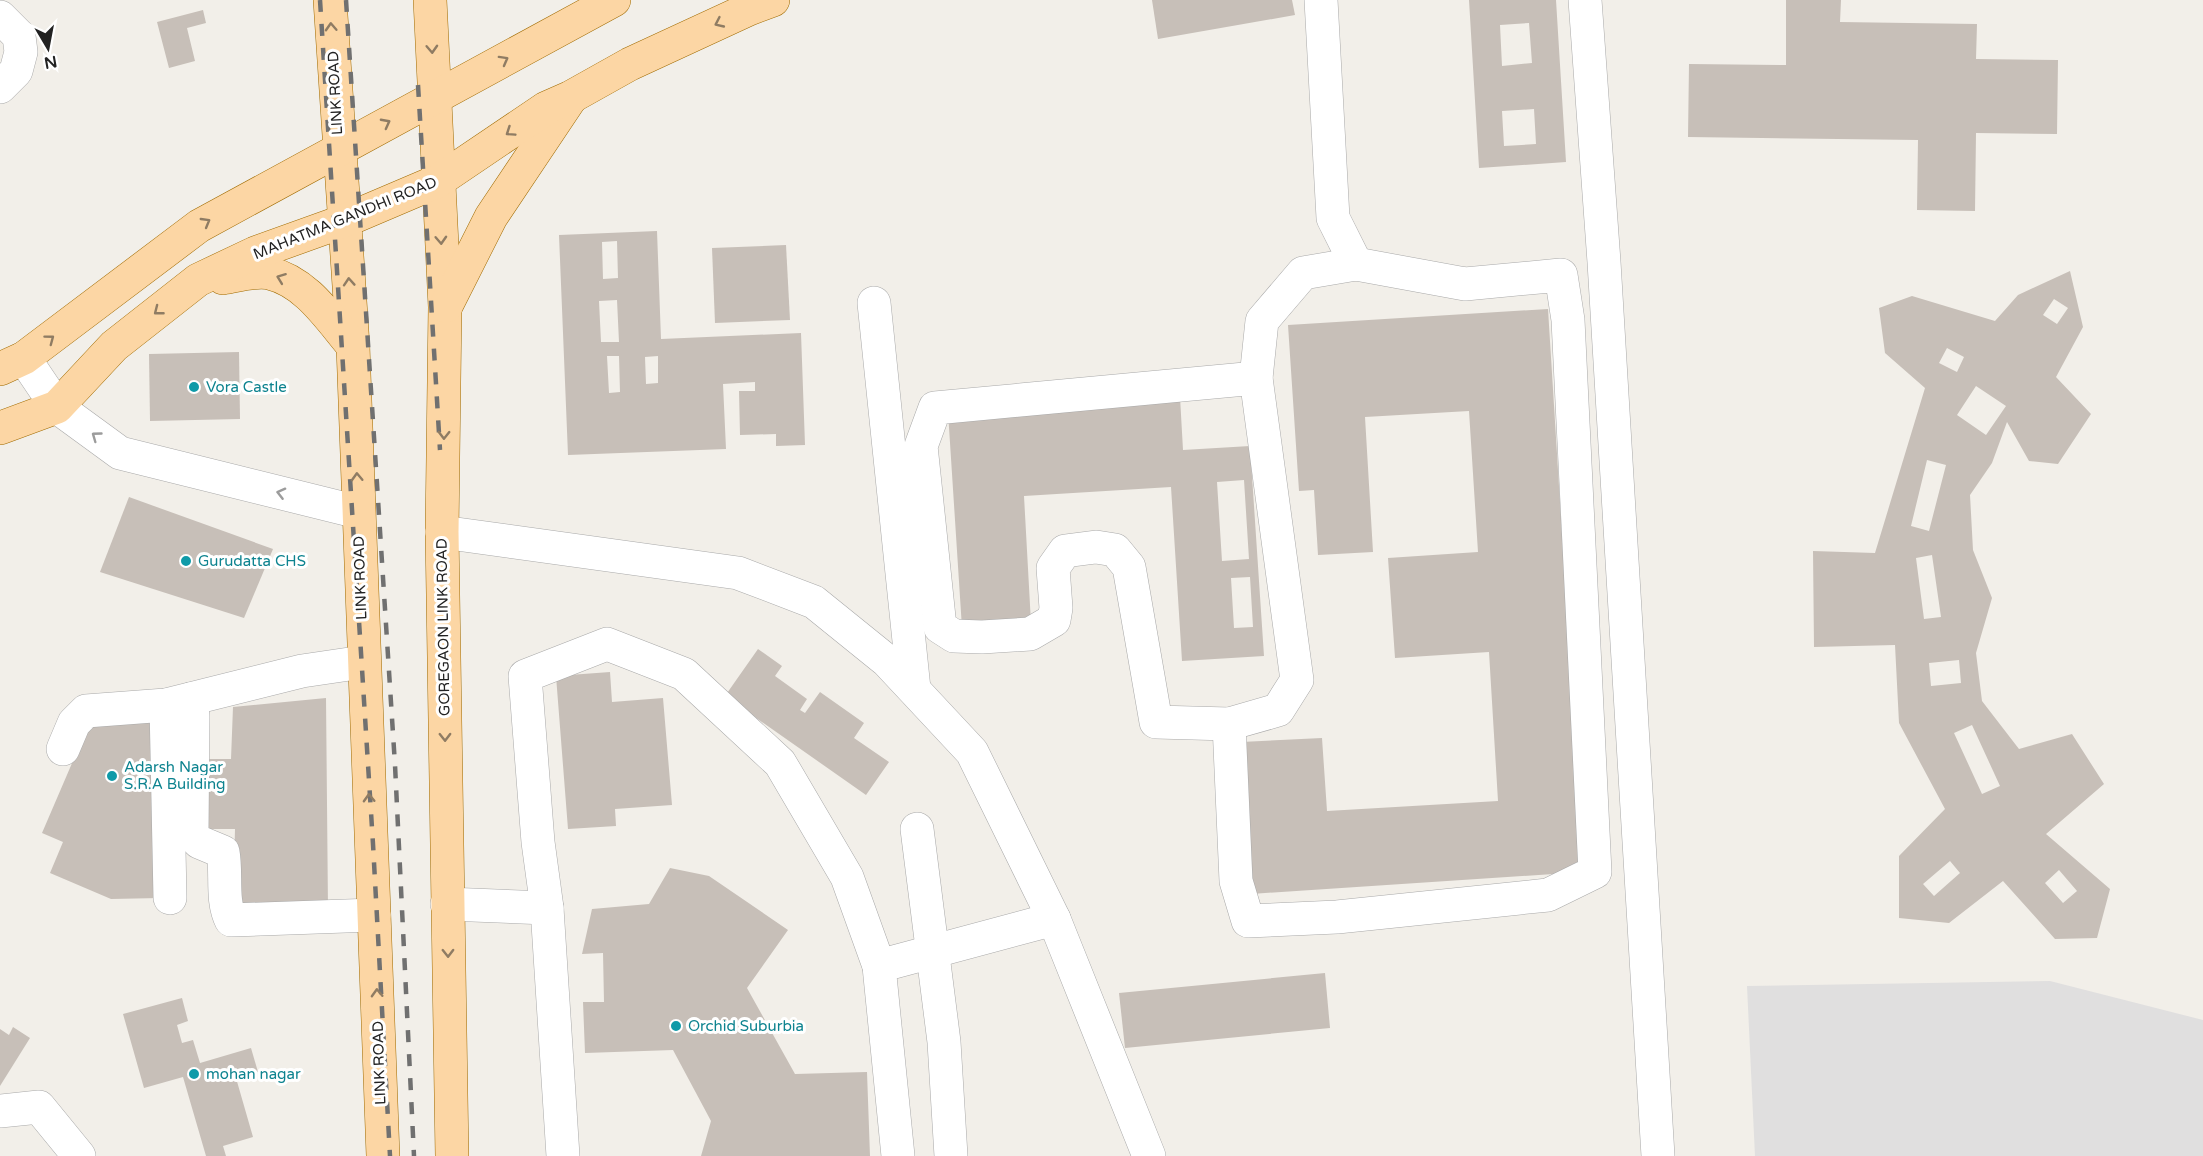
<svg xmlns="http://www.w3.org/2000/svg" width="2203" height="1156" font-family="'Varela Round',sans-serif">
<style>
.residential{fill:#e0dfdf}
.building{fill:#c7bfb8;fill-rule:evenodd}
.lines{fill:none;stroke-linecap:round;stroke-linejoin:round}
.minor-casing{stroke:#a9a9a9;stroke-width:34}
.major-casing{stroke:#a06b00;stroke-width:34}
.minor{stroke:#fff;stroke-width:33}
.major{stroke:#fcd6a4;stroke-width:33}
.rail{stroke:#707070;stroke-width:4.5;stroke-dasharray:12 12;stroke-linecap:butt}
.oneway{stroke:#8f7c63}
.oneway2{stroke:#9c9c9c}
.culture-dot{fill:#0f9aa8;stroke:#fff;stroke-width:2}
.labels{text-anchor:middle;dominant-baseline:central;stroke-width:6;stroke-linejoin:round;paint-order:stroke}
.street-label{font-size:15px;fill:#222;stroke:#fff}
.culture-label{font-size:15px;fill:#0d838f;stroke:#fff;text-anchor:start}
</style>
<rect width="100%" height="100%" fill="#f2efe9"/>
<polygon class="residential" points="2050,981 2203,1020 2203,1156 1755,1156 1747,986"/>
<g class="building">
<polygon points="1152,0 1292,0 1295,15 1158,39"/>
<path d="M1469 0H1556L1566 162 1479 168ZM1529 23 1532 63 1502 66 1500 25ZM1534 109 1536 144 1504 146 1502 111Z"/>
<polygon points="1786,0 1841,0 1840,22 1977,24 1976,59 2058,60 2057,134 1976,133 1975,211 1917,210 1918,140 1688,137 1689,64 1786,65"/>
<polygon points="203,10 206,23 187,28 195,61 169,68 157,22"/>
<path d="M657 231 661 339 801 333 805 445 776 446V434L740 435 739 391H755V382L723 384 726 449 568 455 559 235ZM617 241 618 278 603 279 602 242ZM617 300 619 342H601L599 301ZM607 356H619L620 392 609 393ZM658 356V383L646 384 645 357Z"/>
<polygon points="786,245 790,320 715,323 712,248"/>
<path d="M2070 271 2083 327 2056 377 2091 414 2058 464 2029 461 2007 422 1992 463 1970 495 1973 550 1992 598 1976 653 1982 701 2019 749 2072 734 2104 784 2046 834 2110 889 2097 938 2055 939 2003 881 1949 923 1899 918V856L1945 809 1899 723 1895 645 1814 647 1813 551 1875 553 1925 388 1885 353 1879 308 1912 296 1995 321 2018 295ZM2054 299 2068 308 2057 324 2043 315ZM1947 348 1964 357 1957 372 1939 363ZM1976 386 2006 406 1986 435 1957 415ZM1927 460 1946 465 1929 531 1911 526ZM1932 555 1941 617 1924 619 1916 558ZM1959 660 1961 683 1931 686 1929 663ZM1972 725 2000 786 1982 794 1954 733ZM1950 861 1960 873 1934 896 1923 884ZM2059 870 2077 891 2063 903 2045 883Z"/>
<polygon points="1548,309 1583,872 1251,894 1241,742 1322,738 1327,811 1498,801 1489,652 1395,658 1388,558 1478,552 1469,411 1365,417 1373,552 1318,555 1314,490 1299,491 1288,325"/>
<polygon points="239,352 240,419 150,421 149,354"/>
<path d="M1180 397 1183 450 1250 446 1264 656 1182 661 1171 487 1024 496 1031 623 962 628 948 412ZM1244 480 1249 559 1222 561 1217 482ZM1250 577 1253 627 1234 628 1231 578Z"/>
<polygon points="129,497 273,549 244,618 100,572"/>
<polygon points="758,649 782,666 775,676 807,699 800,710 805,713 820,692 864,723 854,738 889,762 866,795 725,696"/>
<polygon points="610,672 612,702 663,698 672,805 615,809 616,826 568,829 556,676"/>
<polygon points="326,698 328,909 233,908 235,829 197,829 197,759 231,759 233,707"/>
<polygon points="155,717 160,898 111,899 50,873 63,842 42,833 91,719"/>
<polygon points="670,868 709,876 788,930 747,988 795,1074 867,1072 870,1156 701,1156 711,1121 673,1050 585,1053 583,1002 604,1002 603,953 582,954 592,909 649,904"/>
<polygon points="1325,973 1330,1028 1125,1048 1119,993"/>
<polygon points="182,998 188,1021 177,1025 182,1043 193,1040 200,1063 251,1048 258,1072 236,1078 253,1137 223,1146 226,1156 206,1156 183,1077 144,1088 123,1014"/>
<polygon points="13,1027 30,1038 0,1086 0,1029 9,1035"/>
</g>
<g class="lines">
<g class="minor-casing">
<g id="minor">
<polyline points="1321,0 1333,218 1356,264"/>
<polyline points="1585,0 1604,262 1658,1156"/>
<polyline points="0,17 19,36 21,52 16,71 0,87"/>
<polygon points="1356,264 1465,284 1561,275 1568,320 1595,872 1548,895 1337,917 1248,921 1236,881 1229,724 1278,710 1297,680 1256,378 1262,321 1303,273"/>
<polyline points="874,303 914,689"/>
<polyline points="24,358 57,407 120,453 358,512"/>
<polyline points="442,532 738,573 814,602 887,661 972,752 1054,919 1149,1156"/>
<path d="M191 699 193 716 192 834 199 842 223 852C227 874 221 900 231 920L374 915"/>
<polyline points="166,705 170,898"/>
<polyline points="1229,724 1156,722 1129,567 1115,550 1096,547 1065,551 1053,568 1056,608 1054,620 1030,634 982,637 954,636 940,627 921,446 935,408 1256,378"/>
<polyline points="63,749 74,723 86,711 166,705 302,671 363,662"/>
<polyline points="917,829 944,1042 951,1156"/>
<polyline points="447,904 547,908"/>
<polyline points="879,966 1054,919"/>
<polyline points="0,1111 39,1107 79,1156"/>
<polyline points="563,1156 547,908 538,842 525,676 607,644 684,674 780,763 847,877 879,966 898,1156"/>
</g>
</g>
<g class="major-casing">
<g id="major">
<polyline points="330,0 353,346 383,1156"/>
<polyline points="430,0 445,307 442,532 452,1156"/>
<path d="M223 278C236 276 256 270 269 273 307 282 329 318 353 346"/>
<polyline points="446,306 491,217 570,99"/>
<polyline points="0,369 24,358 199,226 614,0"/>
<polyline points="0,428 57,407 114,346 198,280 255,253 344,221 438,181 546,108 571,97 630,64 749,9 773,0"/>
</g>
</g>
<use href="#minor" class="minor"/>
<use href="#major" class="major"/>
<g class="rail">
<polyline points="320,0 373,844 390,1156"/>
<polyline points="346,0 395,765 414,1156"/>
<polyline points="418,85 440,450"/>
</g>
</g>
<defs><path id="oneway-chevron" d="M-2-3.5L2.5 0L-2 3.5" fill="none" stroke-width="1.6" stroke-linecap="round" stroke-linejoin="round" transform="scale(1.5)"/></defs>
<g class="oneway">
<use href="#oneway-chevron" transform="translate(719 23) rotate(155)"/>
<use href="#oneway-chevron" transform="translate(331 27) rotate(-93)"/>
<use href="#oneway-chevron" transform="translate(432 49) rotate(87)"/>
<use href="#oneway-chevron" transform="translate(504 60) rotate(-29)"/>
<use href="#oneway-chevron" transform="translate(386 123) rotate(-28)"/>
<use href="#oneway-chevron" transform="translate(510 132) rotate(146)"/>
<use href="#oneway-chevron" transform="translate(206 222) rotate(-30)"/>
<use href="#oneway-chevron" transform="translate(441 240) rotate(87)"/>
<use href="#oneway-chevron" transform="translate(281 278) rotate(-159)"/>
<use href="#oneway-chevron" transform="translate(349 282) rotate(-94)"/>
<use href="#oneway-chevron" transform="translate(158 311) rotate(142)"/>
<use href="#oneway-chevron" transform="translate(50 339) rotate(-37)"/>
<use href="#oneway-chevron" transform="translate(444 435) rotate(91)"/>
<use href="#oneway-chevron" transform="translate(357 477) rotate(-92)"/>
<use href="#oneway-chevron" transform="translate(445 737) rotate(89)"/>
<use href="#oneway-chevron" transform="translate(369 798) rotate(-92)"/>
<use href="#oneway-chevron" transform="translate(448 953) rotate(89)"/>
<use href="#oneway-chevron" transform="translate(377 993) rotate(-92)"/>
</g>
<g class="oneway2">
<use href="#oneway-chevron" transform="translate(96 436) rotate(-144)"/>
<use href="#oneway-chevron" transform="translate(281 493) rotate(-166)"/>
</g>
<g class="culture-dot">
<circle cx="194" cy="387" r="6"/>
<circle cx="186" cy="561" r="6"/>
<circle cx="112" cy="776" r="6"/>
<circle cx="676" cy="1026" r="6"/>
<circle cx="194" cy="1074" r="6"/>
</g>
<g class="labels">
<g class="street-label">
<text transform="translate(335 93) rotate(-93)">LINK ROAD</text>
<text transform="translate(345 218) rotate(-22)">MAHATMA GANDHI ROAD</text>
<text transform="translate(360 578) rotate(-92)">LINK ROAD</text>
<text transform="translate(443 627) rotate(-91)">GOREGAON LINK ROAD</text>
<text transform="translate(379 1063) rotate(-92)">LINK ROAD</text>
</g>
<g class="culture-label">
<text x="206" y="387">Vora Castle</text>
<text x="198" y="561">Gurudatta CHS</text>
<text x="124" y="767">Adarsh Nagar<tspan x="124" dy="17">S.R.A Building</tspan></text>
<text x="688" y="1026">Orchid Suburbia</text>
<text x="206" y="1074">mohan nagar</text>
</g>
</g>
<g transform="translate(48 48) rotate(170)" stroke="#ffffff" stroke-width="4.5" paint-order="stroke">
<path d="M0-4.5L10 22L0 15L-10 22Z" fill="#222222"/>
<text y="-9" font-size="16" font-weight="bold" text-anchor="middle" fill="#222222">N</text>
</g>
</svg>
